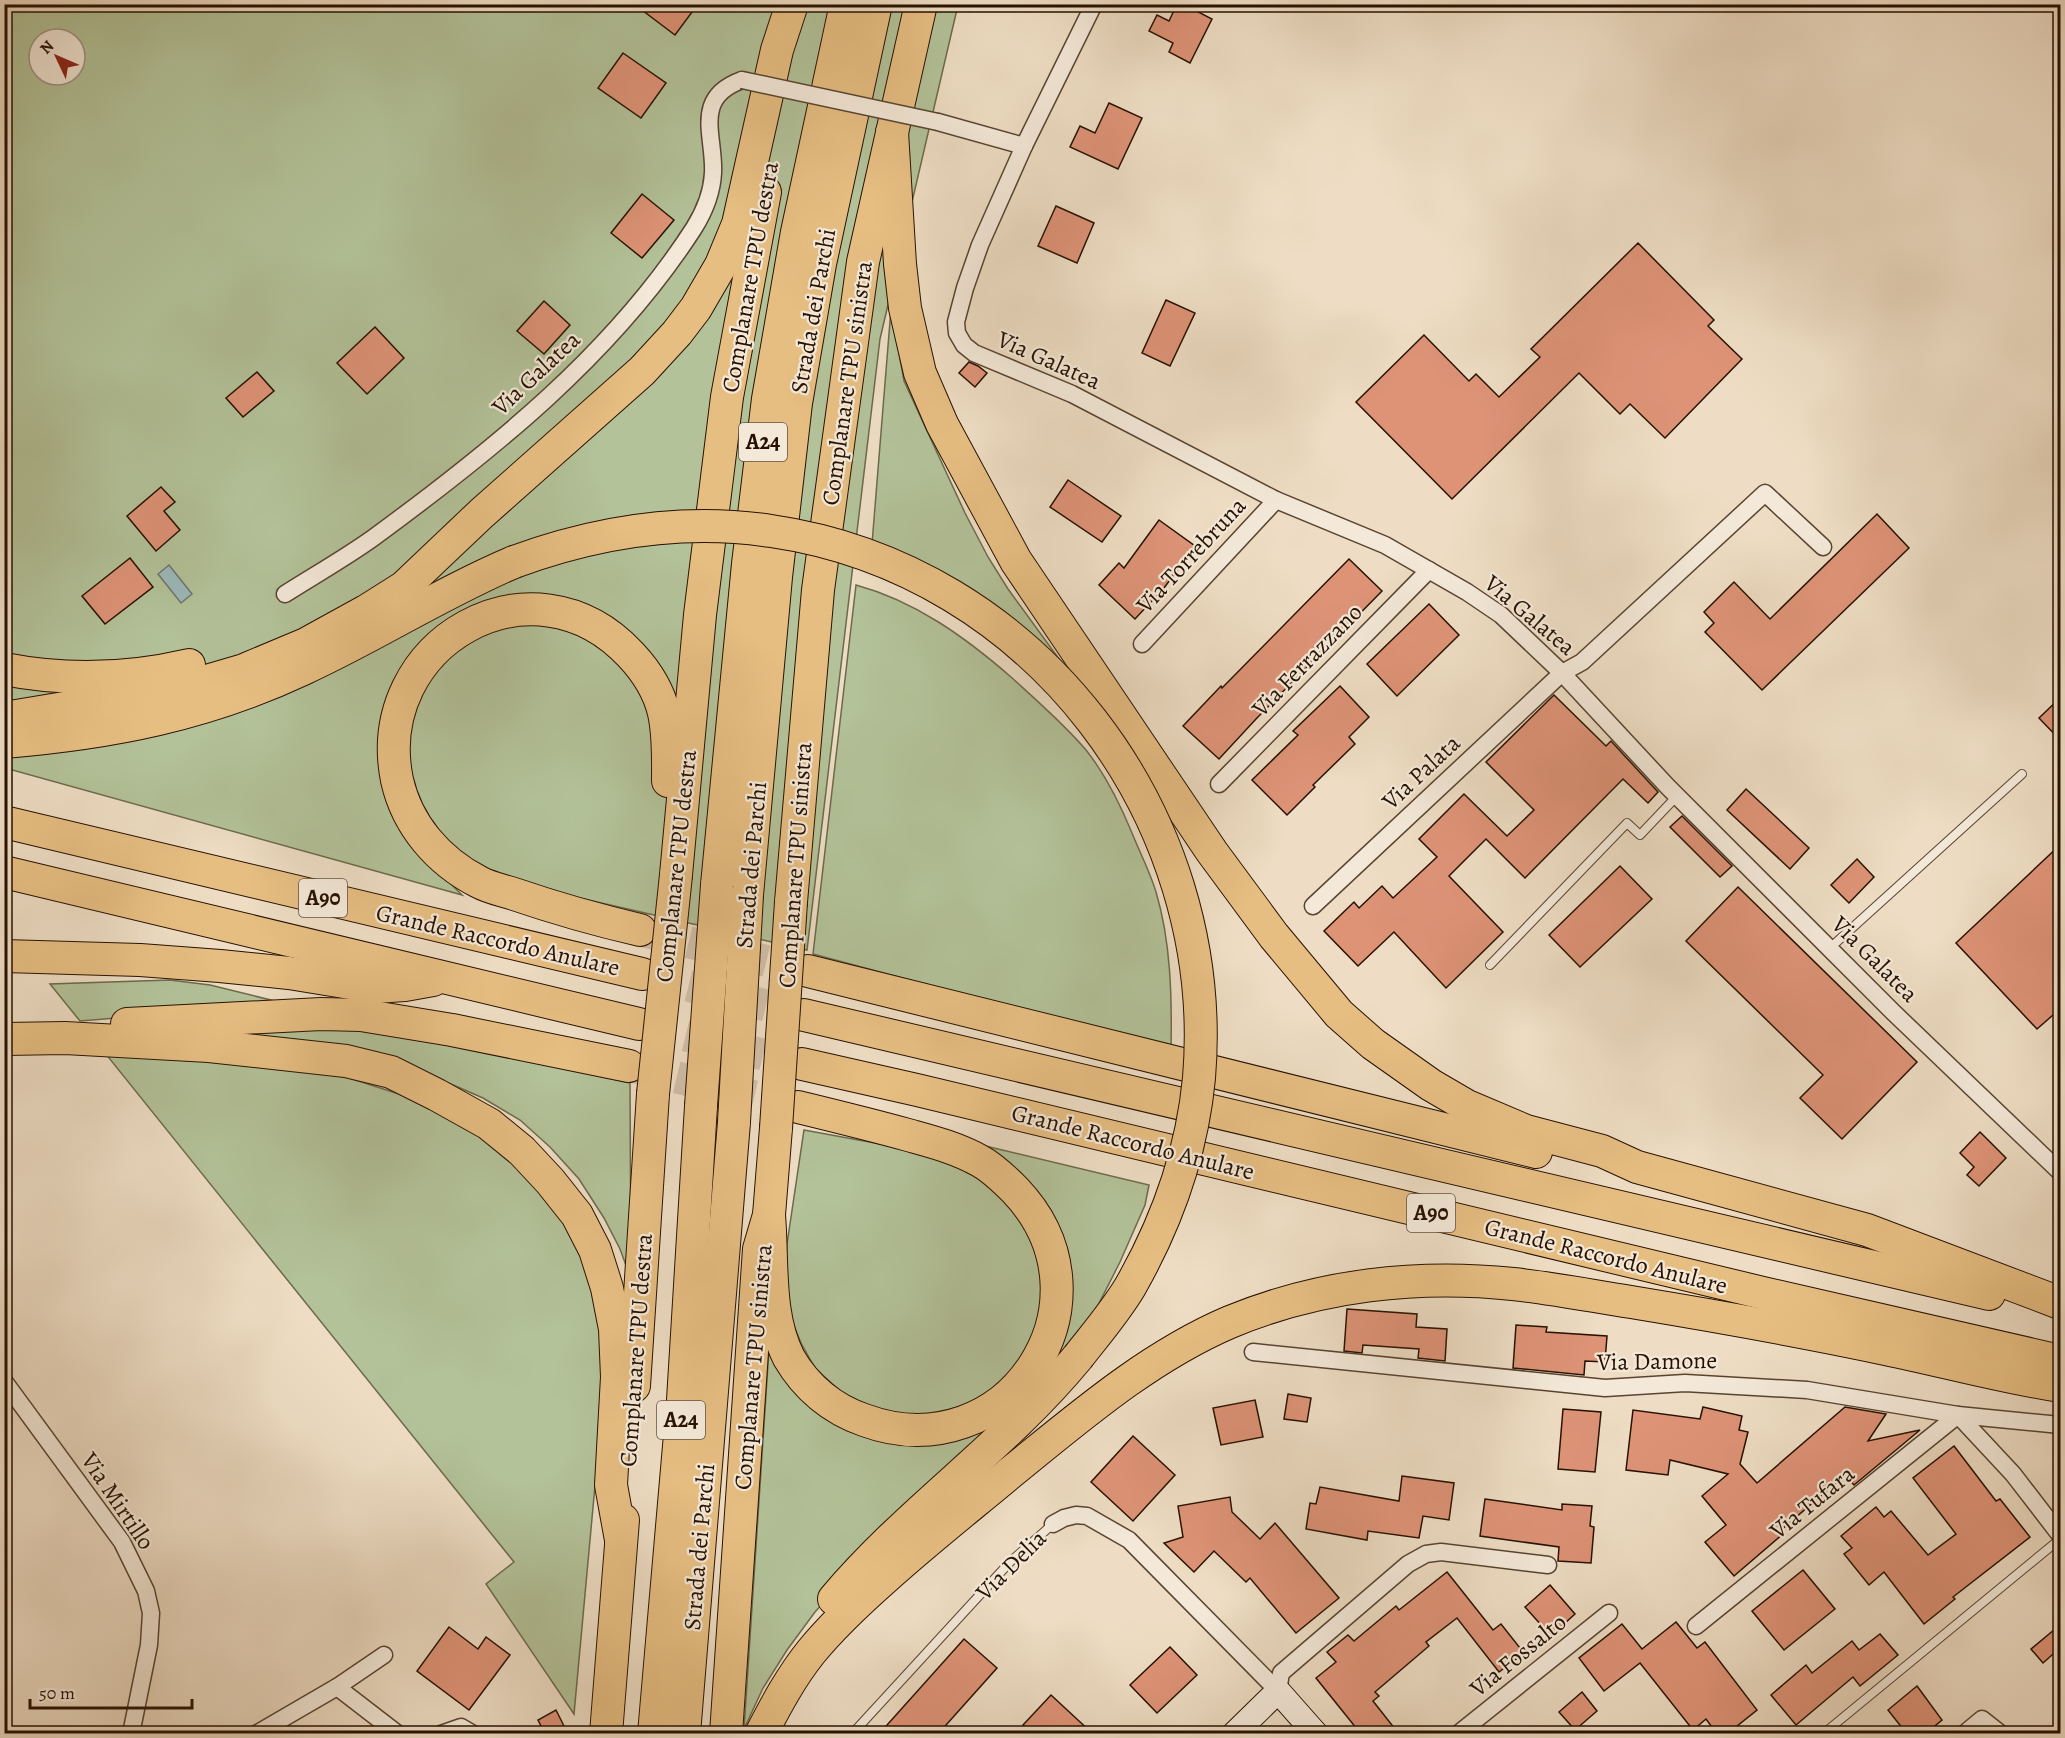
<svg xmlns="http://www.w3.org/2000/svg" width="2065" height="1738" font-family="Alegreya,serif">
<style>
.green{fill:#b3c299;stroke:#6c6a4c;stroke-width:1.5;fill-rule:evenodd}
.water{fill:#9bbabb;stroke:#6c7670;stroke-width:1.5}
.building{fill:#de9377;stroke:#261100;stroke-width:1.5}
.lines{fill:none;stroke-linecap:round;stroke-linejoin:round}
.highway-tunnel{stroke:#d0bea7;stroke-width:32;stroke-dasharray:32 16;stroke-linecap:butt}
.lane-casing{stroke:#584431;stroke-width:10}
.street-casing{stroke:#584431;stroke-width:19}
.secondary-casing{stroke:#261100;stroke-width:26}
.highway-casing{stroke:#261100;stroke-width:34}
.lane{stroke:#f4e9d9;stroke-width:8}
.street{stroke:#f4e9d9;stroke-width:16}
.secondary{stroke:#f4e9d9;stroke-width:24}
.highway{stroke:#e7be82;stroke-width:32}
.street-bridge-casing{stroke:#584431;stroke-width:19;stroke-linecap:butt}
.highway-bridge-casing{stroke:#261100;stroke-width:34;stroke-linecap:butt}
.street-bridge{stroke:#f4e9d9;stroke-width:16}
.highway-bridge{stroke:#e7be82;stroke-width:32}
.labels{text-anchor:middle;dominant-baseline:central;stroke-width:4.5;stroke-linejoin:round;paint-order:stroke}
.shield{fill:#f4e9d9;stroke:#645241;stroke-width:1.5}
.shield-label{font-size:22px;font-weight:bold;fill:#261100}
.street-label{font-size:24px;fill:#261100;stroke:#f4e9d9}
</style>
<rect width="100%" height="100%" fill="#eeddc4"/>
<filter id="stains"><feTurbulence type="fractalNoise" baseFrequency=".00333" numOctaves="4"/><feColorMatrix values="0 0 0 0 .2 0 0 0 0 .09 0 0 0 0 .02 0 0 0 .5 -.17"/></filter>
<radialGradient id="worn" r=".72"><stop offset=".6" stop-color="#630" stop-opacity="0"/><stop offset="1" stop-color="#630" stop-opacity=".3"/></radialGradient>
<g class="green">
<path d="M4 5H958L880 339 807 950 431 864 462 895 5 768ZM39 39H75V75H39Z"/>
<polygon points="891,309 904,381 965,513 988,557 1008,589 1070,674 1023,629 872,544"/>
<path d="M856 585C915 601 965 637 1011 677 1035 699 1065 725 1086 750 1106 775 1120 804 1132 833 1140 853 1150 872 1156 892 1171 942 1172 998 1171 1050L813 954Z"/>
<polygon points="170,980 210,985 287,1004 80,1021 50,984"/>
<polygon points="280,1026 401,1032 630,1083 631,1279 620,1249 604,1218 579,1179 550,1147 520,1120 483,1098 435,1077 206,1032"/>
<polygon points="105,1053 299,1069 349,1078 427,1103 465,1122 551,1193 595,1279 606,1366 574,1714 486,1584 514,1562"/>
<polygon points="804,1130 924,1152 980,1173 1027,1217 1046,1271 1038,1337 1000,1385 964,1406 924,1415 890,1414 848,1398 815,1368 801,1343 793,1323 787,1296 785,1270 787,1244"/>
<polygon points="956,1139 1149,1185 1145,1205 1120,1262 1089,1323 1059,1366 863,1559 815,1612 787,1650 763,1688 744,1729 769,1349 809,1401 960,1436 1070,1294 1069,1262 1061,1232 1050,1209 1015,1169"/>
</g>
<polygon class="water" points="169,565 192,594 181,603 158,574"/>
<g class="building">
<polygon points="634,4 698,4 675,35"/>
<polygon points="1177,4 1183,4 1212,19 1190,63 1169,52 1173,43 1149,31 1157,15 1169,21"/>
<polygon points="623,53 666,83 641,118 598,88"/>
<polygon points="1109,103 1142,118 1118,169 1070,147 1080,126 1095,133"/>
<polygon points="642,194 674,220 642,258 611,233"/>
<polygon points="1056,206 1094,223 1077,263 1038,246"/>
<polygon points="1638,243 1714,320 1708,326 1742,359 1665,438 1630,404 1620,414 1579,373 1452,499 1356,402 1424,335 1469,381 1476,374 1499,397 1540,357 1531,349"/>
<polygon points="1166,300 1195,313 1170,366 1142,353"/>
<polygon points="544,301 570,325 544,354 517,331"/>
<polygon points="375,327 404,358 367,394 337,363"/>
<polygon points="969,362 978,366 987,373 975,387 959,373"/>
<polygon points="257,372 274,391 243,417 226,398"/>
<polygon points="1068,480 1121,516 1102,542 1050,507"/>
<polygon points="161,487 175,502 164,511 180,530 156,551 127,516"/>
<polygon points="1877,514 1909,548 1762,690 1705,632 1714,623 1704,612 1734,582 1770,619"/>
<polygon points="1159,520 1195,546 1164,588 1135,619 1099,585 1119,563 1124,568"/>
<polygon points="130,558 153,587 105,624 82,596"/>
<polygon points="1349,559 1382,591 1256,719 1219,759 1183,726 1221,686 1222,688"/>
<polygon points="1429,604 1459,635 1397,696 1367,664"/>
<polygon points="1340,686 1369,717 1349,737 1355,744 1313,785 1315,787 1287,815 1252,780 1298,735 1293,731"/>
<polygon points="1554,695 1606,746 1611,741 1658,792 1648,803 1623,779 1525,878 1486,839 1449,876 1503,932 1446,988 1394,932 1358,966 1324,931 1354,902 1359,908 1382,886 1393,898 1437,857 1419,839 1464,794 1507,836 1534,810 1486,762"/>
<polygon points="2061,697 2061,741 2039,718"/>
<polygon points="1746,789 1809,848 1790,869 1727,810"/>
<polygon points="1682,816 1732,866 1720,877 1670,827"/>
<polygon points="2061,844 2061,1008 2037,1029 1956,943"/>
<polygon points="1857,859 1874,877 1849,903 1831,885"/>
<polygon points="1620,866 1652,899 1580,967 1549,935"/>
<polygon points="1738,887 1917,1062 1842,1139 1800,1098 1823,1075 1686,941"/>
<polygon points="1980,1132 2006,1158 1979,1186 1967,1175 1974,1167 1960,1153"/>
<polygon points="1347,1309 1417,1314 1416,1327 1447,1329 1445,1361 1418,1358 1419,1349 1363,1345 1362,1353 1344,1351"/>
<polygon points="1516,1325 1547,1327 1546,1332 1607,1336 1605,1362 1585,1361 1584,1375 1513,1368"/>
<polygon points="1288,1394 1311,1398 1307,1422 1284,1419"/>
<polygon points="1255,1400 1263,1437 1221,1445 1213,1408"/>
<polygon points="1703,1407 1742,1416 1739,1430 1748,1432 1740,1464 1757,1483 1845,1407 1886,1414 1868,1441 1920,1430 1854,1485 1845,1475 1780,1531 1783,1534 1734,1576 1705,1542 1726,1525 1702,1496 1728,1474 1670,1460 1668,1475 1626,1470 1633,1410 1700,1419"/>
<polygon points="1563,1409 1601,1412 1595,1472 1558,1469"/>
<polygon points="1133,1436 1175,1475 1133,1521 1091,1482"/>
<polygon points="1954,1446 1996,1501 2000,1499 2030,1537 1953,1597 1955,1599 1924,1624 1884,1572 1869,1585 1844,1554 1852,1548 1841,1536 1876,1507 1884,1517 1891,1511 1928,1555 1956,1534 1913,1478"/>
<polygon points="1402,1476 1454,1483 1449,1520 1423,1516 1419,1538 1368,1531 1367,1540 1306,1529 1310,1503 1316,1504 1320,1487 1399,1501"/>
<polygon points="1230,1497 1232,1512 1260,1539 1275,1523 1339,1598 1296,1633 1250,1578 1246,1582 1214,1551 1194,1572 1164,1543 1183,1537 1178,1506"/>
<polygon points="1485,1499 1562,1510 1562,1504 1592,1506 1590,1526 1594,1527 1591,1563 1558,1561 1559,1547 1480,1536"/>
<polygon points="1803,1570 1835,1609 1784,1650 1752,1611"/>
<polygon points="1447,1572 1493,1630 1501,1624 1524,1653 1499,1672 1457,1618 1426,1642 1429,1646 1375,1692 1379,1696 1373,1701 1399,1734 1361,1734 1316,1678 1336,1662 1327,1652 1348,1635 1354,1641 1396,1606 1399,1610"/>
<polygon points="1550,1585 1575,1614 1551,1636 1525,1607"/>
<polygon points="1676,1622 1697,1648 1705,1642 1757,1710 1727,1734 1717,1734 1706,1719 1693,1730 1640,1663 1604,1691 1579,1658 1622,1624 1642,1649"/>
<polygon points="2061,1624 2061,1647 2043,1663 2031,1649"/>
<polygon points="449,1627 478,1649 486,1637 510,1655 469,1710 417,1671"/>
<polygon points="1880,1634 1898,1655 1860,1686 1853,1677 1796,1725 1771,1695 1806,1665 1812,1673 1852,1641 1859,1650"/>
<polygon points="964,1639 997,1668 938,1734 879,1734"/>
<polygon points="1170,1647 1197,1675 1157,1713 1130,1685"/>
<polygon points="1917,1686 1942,1720 1925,1734 1907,1734 1888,1710"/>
<polygon points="1582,1692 1597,1711 1575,1730 1559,1712"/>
<polygon points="1051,1695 1093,1734 1032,1734 1023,1725"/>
<polygon points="556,1710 568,1734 545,1734 538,1720"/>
</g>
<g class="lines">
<g class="highway-tunnel">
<polyline points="642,931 808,971"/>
<polyline points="642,974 804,1015"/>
<polyline points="639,1024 802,1064"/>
<polyline points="630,1066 798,1107"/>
</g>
<g class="lane-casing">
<g id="lane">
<polyline points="1830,948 2022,774"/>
<polyline points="1490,965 1627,823 1640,835 1677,796"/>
<polyline points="852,1734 1010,1562 1053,1524"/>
<polyline points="1823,1734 2060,1539"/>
</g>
</g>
<g class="street-casing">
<g id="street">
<polyline points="938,122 1024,146 980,245 965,288 956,322 957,333 964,345 974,353 1072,394 1276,500 1385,545 1467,592 1501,615 1562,673 1668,787 1893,1012 2060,1172"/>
<polyline points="1024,146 1094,4"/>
<path d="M285 594C315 575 345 558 373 538 493 450 613 354 694 228 704 212 712 192 713 173 715 136 692 98 742 80"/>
<polyline points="1142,644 1276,500"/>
<polyline points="1219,784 1429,570"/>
<polyline points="1313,906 1562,673 1582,662 1765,493 1823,547"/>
<polyline points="1253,1352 1605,1388 1685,1383 1807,1390 1958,1415 2060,1425"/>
<polyline points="4,1381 122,1542 146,1591 151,1613 149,1645 131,1734"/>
<polyline points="1053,1524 1064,1518 1076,1515 1087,1516 1129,1540 1278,1691"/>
<polyline points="1696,1626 1958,1415 2013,1474 2060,1535"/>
<polyline points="337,1687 398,1734"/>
<polyline points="1278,1691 1281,1673 1408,1564 1426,1554 1441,1552 1548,1565"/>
<polyline points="256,1734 337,1687 384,1655"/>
<polyline points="441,1734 461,1727 473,1734"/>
<polyline points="1458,1734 1609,1613"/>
<polyline points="1964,1734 1982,1719 2001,1734"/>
</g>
</g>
<g class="secondary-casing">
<polyline id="secondary" points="1234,1734 1278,1691 1316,1734"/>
</g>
<g class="highway-casing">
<g id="highway">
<polyline points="892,132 900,264 905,308 920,373 942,424 1016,561 1212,852 1274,936 1339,1014 1373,1044 1431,1085 1467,1106 1526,1131 1602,1151 1637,1167 1867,1230 2060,1303"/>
<path d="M4 669C65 681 129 679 189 665"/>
<polyline points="4,718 179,689 244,670 306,644 366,611 404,587 482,513 642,371 677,333 696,308 721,265 738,224 777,50 792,4"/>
<path d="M4 742C111 733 205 715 303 669 375 636 441 593 514 562"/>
<polyline points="4,822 642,974"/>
<polyline points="4,872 639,1024"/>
<polyline points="676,875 700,615 727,397 765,192"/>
<polyline points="717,885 748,564 768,399 797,232 846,4"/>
<polyline points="747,895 776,577 796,403 820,264 876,4"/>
<polyline points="791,902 818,590 863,262 921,4"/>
<path d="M640 930C597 920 555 908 514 894 502 890 490 888 479 882 438 861 407 825 397 780 369 643 533 549 631 655 646 671 659 692 664 713 669 736 668 759 668 781"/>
<polyline points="4,956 140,960 220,966 289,973 375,987 405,985 433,980"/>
<polyline points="808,971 1536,1152"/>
<polyline points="804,1015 1989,1294"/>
<polyline points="127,1024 321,1014 361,1015 452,1030 629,1066"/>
<polyline points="4,1039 65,1038 209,1046 346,1061 391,1072 437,1095 489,1124 522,1151 550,1181 577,1215 595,1250 607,1288 615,1329 617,1377 611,1485 621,1540"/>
<polyline points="802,1064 917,1090 1763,1293 2060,1361"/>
<path d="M769 1215C773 1261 767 1315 789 1358 806 1387 832 1409 864 1420 1008 1473 1121 1301 1015 1190 1005 1180 993 1168 980 1161 957 1148 933 1142 908 1135 872 1125 835 1116 798 1107"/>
<polyline points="634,1386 653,1094"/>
<path d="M834 1599C908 1511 1005 1446 1078 1357"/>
<polyline points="606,1734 623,1520"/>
<polyline points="654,1734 683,1400 701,1106"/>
<polyline points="684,1734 734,1122"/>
<polyline points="726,1734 759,1249 769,1215 776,1128"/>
<path d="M761 1734C776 1705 791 1677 811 1652 833 1625 859 1601 885 1578 925 1542 968 1508 1010 1473 1078 1418 1148 1357 1230 1322 1319 1285 1417 1274 1513 1284 1552 1288 1592 1296 1631 1302 1716 1316 1801 1331 1886 1349 1944 1361 2002 1377 2060 1386"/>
</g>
</g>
<use href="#lane" class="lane"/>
<use href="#street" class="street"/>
<use href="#secondary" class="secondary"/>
<use href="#highway" class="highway"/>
<g class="street-bridge-casing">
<polyline id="street-bridge" points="742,80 938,122"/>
</g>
<g class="highway-bridge-casing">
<g id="highway-bridge">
<path d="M514 562C596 532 684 518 771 531 1034 569 1221 816 1199 1078 1192 1152 1166 1224 1130 1287 1115 1312 1096 1334 1078 1357"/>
<polyline points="653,1094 676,875"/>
<polyline points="701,1106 717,885"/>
<polyline points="734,1122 747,895"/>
<polyline points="776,1128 791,902"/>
</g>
</g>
<use href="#street-bridge" class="street-bridge"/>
<use href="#highway-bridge" class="highway-bridge"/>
</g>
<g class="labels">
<g class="shield">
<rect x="739" y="423" width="48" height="38" rx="4.5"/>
<rect x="299" y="879" width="48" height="38" rx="4.5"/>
<rect x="1407" y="1194" width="48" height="38" rx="4.5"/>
<rect x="657" y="1401" width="48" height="38" rx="4.5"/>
</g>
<g class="shield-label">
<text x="763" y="442">A24</text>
<text x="323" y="898">A90</text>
<text x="1431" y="1213">A90</text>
<text x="681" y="1420">A24</text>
</g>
<g class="street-label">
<text transform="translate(750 277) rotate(-80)">Complanare TPU destra</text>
<text transform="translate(813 311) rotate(-80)">Strada dei Parchi</text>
<text transform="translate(1049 360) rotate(24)">Via Galatea</text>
<text transform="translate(536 373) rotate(-43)">Via Galatea</text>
<text transform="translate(847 383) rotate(-82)">Complanare TPU sinistra</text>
<text transform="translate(1191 555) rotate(-47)">Via Torrebruna</text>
<text transform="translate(1530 615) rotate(40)">Via Galatea</text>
<text transform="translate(1307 660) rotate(-46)">Via Ferrazzano</text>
<text transform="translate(1421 772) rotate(-43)">Via Palata</text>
<text transform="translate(751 865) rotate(-85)">Strada dei Parchi</text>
<text transform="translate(795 865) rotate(-86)">Complanare TPU sinistra</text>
<text transform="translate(676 866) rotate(-84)">Complanare TPU destra</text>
<text transform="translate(498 940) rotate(13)">Grande Raccordo Anulare</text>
<text transform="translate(1875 959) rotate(45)">Via Galatea</text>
<text transform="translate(1133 1142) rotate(14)">Grande Raccordo Anulare</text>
<text transform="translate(1606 1256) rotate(14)">Grande Raccordo Anulare</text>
<text transform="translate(636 1350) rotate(-86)">Complanare TPU destra</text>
<text transform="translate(1657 1361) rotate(-1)">Via Damone</text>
<text transform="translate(753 1367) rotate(-85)">Complanare TPU sinistra</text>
<text transform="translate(118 1501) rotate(56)">Via Mirtillo</text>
<text transform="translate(1812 1502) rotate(-39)">Via Tufara</text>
<text transform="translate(699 1547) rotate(-85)">Strada dei Parchi</text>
<text transform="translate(1011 1565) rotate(-45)">Via Delia</text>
<text transform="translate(1518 1655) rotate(-39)">Via Fossalto</text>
</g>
</g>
<rect width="2065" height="1738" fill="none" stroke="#eeddc4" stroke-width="24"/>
<rect x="6" y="6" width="2053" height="1726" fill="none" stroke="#261100" stroke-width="3"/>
<rect x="12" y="12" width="2041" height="1714" fill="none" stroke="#261100" stroke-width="1.5"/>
<g transform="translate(57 57) rotate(314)"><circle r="28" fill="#f4e9d9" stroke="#a29382" stroke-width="1.5"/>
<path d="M0-4.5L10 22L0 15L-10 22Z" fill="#8f2418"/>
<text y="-9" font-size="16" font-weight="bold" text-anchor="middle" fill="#261100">N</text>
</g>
<path d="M30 1699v9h162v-9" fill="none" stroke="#261100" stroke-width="3"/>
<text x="39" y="1699" font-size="18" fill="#261100" stroke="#f4e9d9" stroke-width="4.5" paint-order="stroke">50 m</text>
<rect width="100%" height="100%" filter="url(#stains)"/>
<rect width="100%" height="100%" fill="url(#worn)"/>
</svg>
